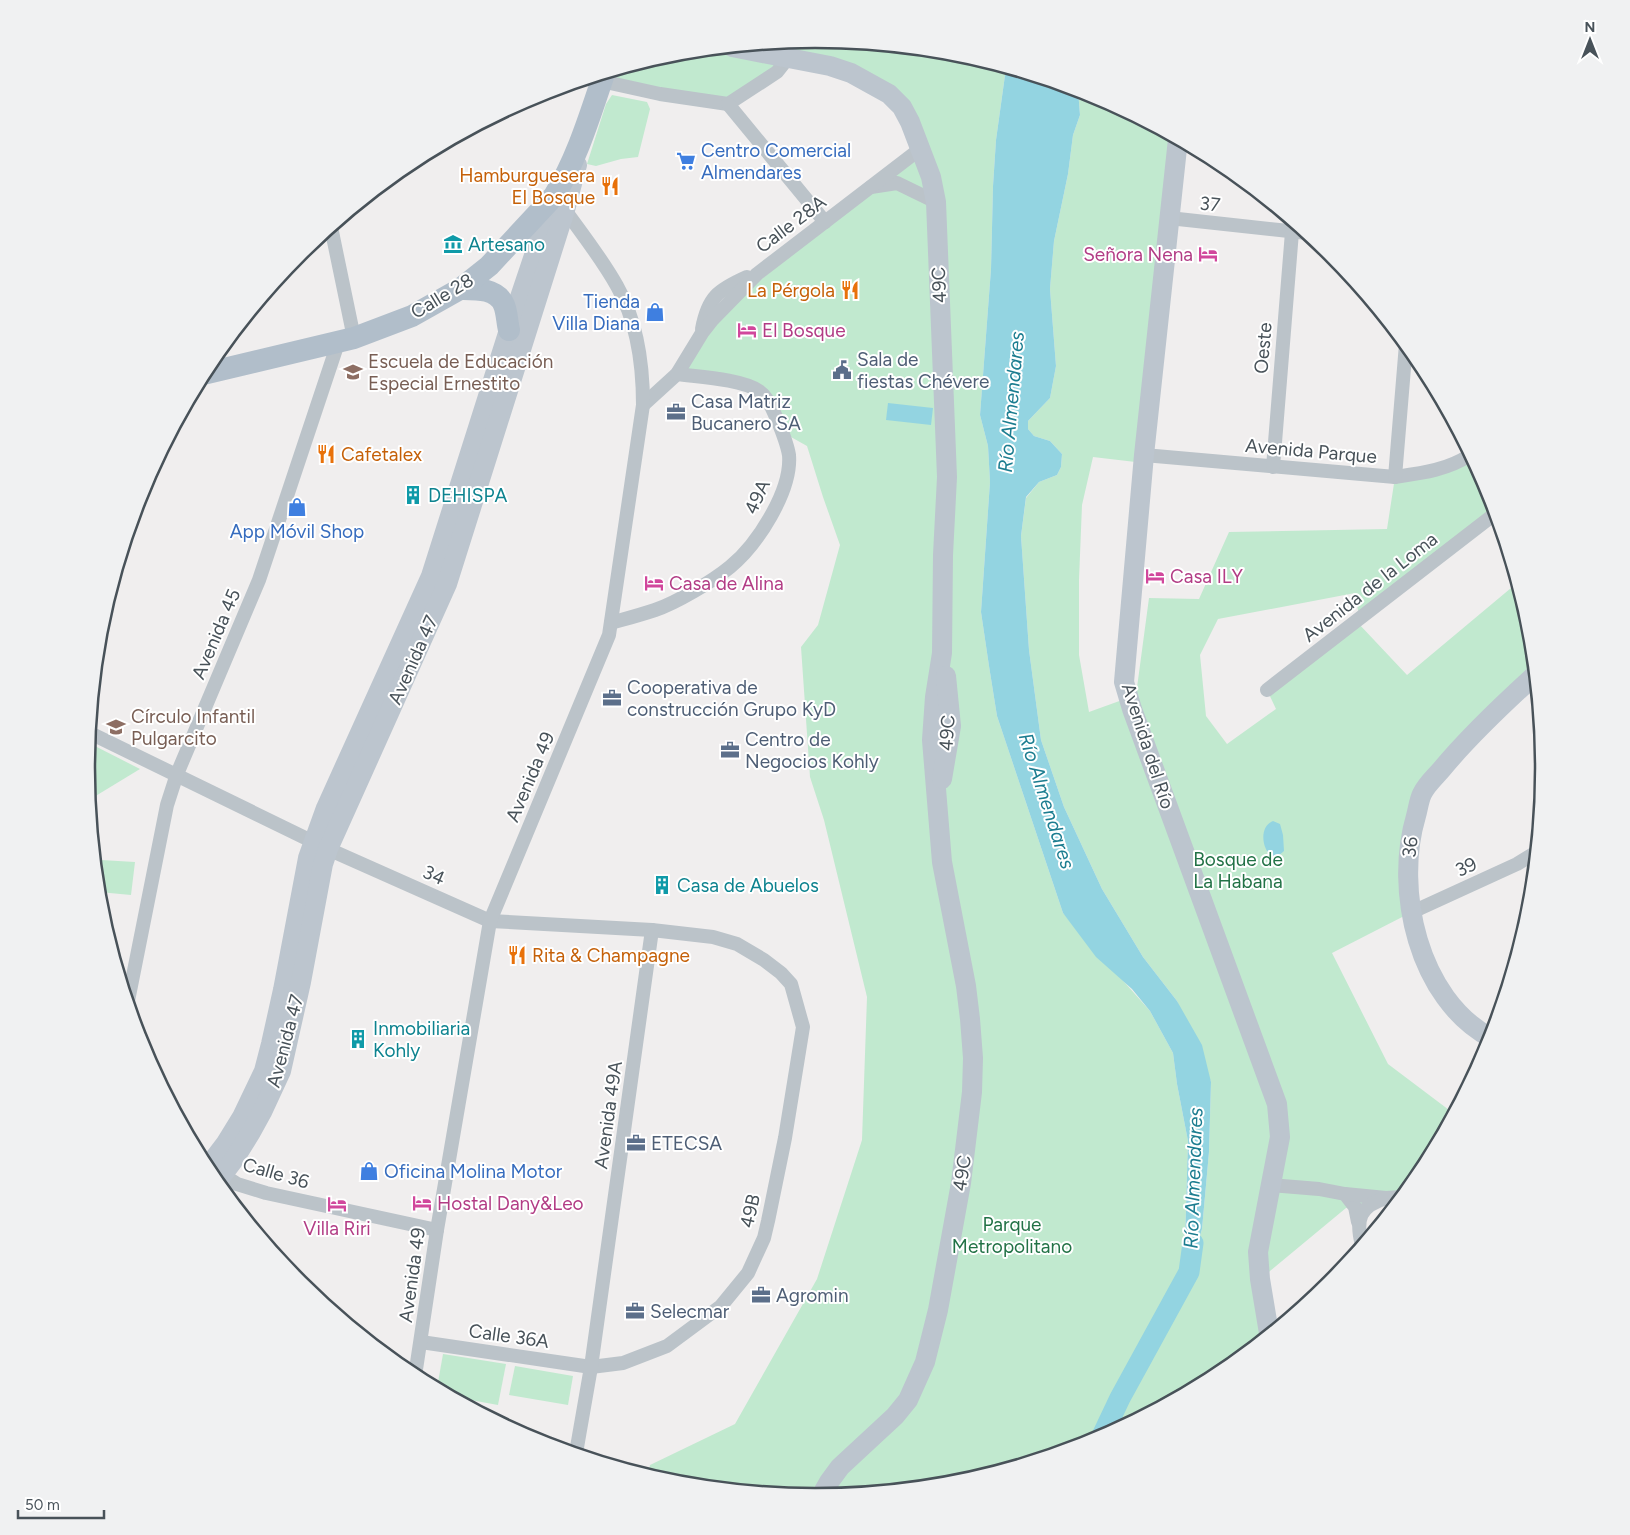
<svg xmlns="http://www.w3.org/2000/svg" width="1630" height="1535" font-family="Figtree,sans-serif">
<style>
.green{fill:#c1e9cf}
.water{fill:#93d4e1}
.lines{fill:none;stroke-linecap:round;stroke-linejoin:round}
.river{stroke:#93d4e1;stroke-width:21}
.street{stroke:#bbc3c9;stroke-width:14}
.secondary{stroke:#bcc5ce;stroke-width:20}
.primary{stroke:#b1beca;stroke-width:22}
.labels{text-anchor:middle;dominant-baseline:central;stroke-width:4;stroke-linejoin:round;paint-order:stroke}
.shop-label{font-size:19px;fill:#366cbe;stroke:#fff;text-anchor:start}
.food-label{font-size:19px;fill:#c56008;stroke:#fff;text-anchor:end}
.street-label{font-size:19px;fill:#485259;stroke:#fff}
.culture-label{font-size:19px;fill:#0d838f;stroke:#fff;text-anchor:start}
.hotel-label{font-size:19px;fill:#b23c85;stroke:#fff;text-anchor:start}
.service-label{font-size:19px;fill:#4e5e75;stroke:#fff;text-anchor:start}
.education-label{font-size:19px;fill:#785e54;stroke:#fff;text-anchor:start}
.park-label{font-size:19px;fill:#227246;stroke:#fff}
.water-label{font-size:20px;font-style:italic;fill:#1c7d90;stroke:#fff}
.rim{fill:none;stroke:#485259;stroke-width:2.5}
</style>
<rect width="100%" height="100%" fill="#f0eeee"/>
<g class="green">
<polygon points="815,39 957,53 1006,68 996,140 993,186 991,269 980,415 988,446 990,482 981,612 989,666 997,716 1063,913 1150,1011 1173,1053 1177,1084 1188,1141 1185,1242 1190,1271 1202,1229 1209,1152 1211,1082 1177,1001 1143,957 1102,889 1064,807 1041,740 1029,650 1021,536 1026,498 1039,482 1057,475 1061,467 1062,454 1050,441 1034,436 1028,429 1028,421 1050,398 1056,366 1050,289 1054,241 1068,174 1073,135 1080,115 1078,89 1094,94 1178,139 1144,463 1093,457 1082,505 1079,580 1079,655 1089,712 1136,695 1149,598 1199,599 1229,532 1387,529 1395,477 1470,455 1488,489 1495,512 1359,616 1355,593 1218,619 1200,655 1206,716 1227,744 1276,709 1267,690 1358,623 1407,675 1517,583 1530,626 1535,676 1422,793 1410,913 1332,953 1388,1064 1453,1113 1421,1173 1400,1198 1346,1208 1264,1276 1273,1330 1220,1374 1094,1441 957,1482 815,1496 673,1482 648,1475 650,1465 735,1424 817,1279 862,1140 867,997 824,820 810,777 801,647 818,625 840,545 823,497 807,446 782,432 759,391 677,374 713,319 920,149 889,94 788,58 728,104 616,85 610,72 673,53"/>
<polygon points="612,95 647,102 650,109 638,157 621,159 596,166 587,164 606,104"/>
<polygon points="89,743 140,769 89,800 86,767"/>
<polygon points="95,856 101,860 135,862 131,895 99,892"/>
<polygon points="443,1354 506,1364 498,1405 454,1397 437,1388"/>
<polygon points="515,1366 573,1376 568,1405 509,1395"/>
</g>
<g class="water">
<polygon points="1006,68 1078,90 1080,115 1073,135 1068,174 1054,241 1050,289 1056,366 1050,398 1028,421 1028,429 1034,436 1050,441 1062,454 1061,467 1057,475 1039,482 1026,497 1021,536 1029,650 1041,740 1064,807 1102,889 1143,957 1177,1001 1202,1045 1211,1082 1209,1152 1202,1229 1189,1272 1185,1242 1188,1141 1177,1084 1173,1053 1150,1011 1132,989 1096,957 1063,913 997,716 989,666 981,612 990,482 988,446 980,415 991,269 993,186 996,140"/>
<polygon points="888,403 933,408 931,425 886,420"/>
<path d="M1273 821 1280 824 1283 835 1284 851C1283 852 1278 856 1277 856 1264 860 1256 827 1273 821Z"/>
</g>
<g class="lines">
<polyline class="river" points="1102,1436 1120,1398 1189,1272 1193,1243"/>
<g class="street">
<polyline points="601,81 660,94 728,104 777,72 788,58"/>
<polyline points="728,104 825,222"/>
<polyline points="871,187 897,183 936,202"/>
<polyline points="1169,218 1307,233"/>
<polyline points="331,227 354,338"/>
<path d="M702 329C708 297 718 290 747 277"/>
<polyline points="643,405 677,374 702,333 713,319 757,274 920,149"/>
<path d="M1144 455 1395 477C1423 473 1447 470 1470 455"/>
<polyline points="1273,467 1292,232"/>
<polyline points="1395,477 1406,344"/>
<path d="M611 623C625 619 640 615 655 610 676 603 713 581 730 567 757 545 792 491 789 455 787 443 782 431 777 419 772 409 769 398 759 391 741 379 699 377 677 374"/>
<polyline points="1267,690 1496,513"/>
<polyline points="90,733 328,849 490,921 652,930 713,937 737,944 764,960 781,973 791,984 803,1027 785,1138 768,1221 764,1238 748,1273 721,1306 667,1346 623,1363 591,1367 421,1342"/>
<polyline points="1410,913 1517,864 1535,853"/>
<polyline points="128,1001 167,805 177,774 259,580 338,343"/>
<polyline points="223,1175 237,1184 266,1193 437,1230"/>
<polyline points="1270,1185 1319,1189 1345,1194 1355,1207 1358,1222"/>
<polyline points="1345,1194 1386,1198 1401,1197"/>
<path d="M1362 1245C1355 1219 1360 1206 1386 1198"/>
<path d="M415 1376 437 1230 490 921 609 635 643 405C643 365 637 321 617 286 602 259 583 235 565 210"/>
<polyline points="576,1453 591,1367 652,930"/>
</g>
<g class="secondary">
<polyline points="732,47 830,66 851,73 889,94 902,107 910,122 931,177 936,202 947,477 943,555 942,653 935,697 932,740 942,862 966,986 970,1019 973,1058 972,1092 961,1183 938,1310 925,1362 908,1400 895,1416 840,1467 829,1482 821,1496"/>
<polyline points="1178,139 1144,455 1124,682 1132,709 1277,1104 1280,1137 1258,1252 1260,1279 1269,1333"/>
<polyline points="942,779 951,726 946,676"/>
<path d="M1491 1038C1418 999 1394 890 1416 816 1418 809 1419 800 1422 794 1426 785 1435 777 1441 770 1469 736 1502 705 1535 675"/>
<polyline points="207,1168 226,1143 242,1117 264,1071 271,1044 283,990 308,858 326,808 431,576 509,330 554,196"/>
<polyline points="217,1182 233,1161 251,1132 262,1112 281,1071 301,982 323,864 328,849 447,584 565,210 577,165"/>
</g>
<g class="primary">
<path d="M460 289C476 289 497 288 504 305 507 312 507 322 509 330"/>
<path d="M203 374 354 338 412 316 460 289 489 266 554 196C577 159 590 115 604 74"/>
</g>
</g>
<defs>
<g id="supermarket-bare" transform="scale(1.5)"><path d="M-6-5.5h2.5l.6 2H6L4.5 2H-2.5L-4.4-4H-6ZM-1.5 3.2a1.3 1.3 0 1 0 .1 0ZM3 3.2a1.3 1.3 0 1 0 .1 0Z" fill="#3f7fe0" stroke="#fff" stroke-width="2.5" paint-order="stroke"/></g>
<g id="restaurant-bare" transform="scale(1.5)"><path d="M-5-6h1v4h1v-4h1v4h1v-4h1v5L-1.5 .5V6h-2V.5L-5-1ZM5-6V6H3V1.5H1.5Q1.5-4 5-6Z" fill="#e8710a" stroke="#fff" stroke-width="2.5" paint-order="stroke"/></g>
<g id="museum-bare" transform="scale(1.5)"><path d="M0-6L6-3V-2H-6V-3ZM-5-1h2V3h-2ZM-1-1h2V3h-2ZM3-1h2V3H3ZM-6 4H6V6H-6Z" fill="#0f9aa8" stroke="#fff" stroke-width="2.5" paint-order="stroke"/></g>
<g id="hotel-bare" transform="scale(1.5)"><path d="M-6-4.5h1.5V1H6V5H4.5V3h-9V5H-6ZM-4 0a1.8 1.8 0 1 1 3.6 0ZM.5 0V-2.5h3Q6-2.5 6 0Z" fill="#d1479c" stroke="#fff" stroke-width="2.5" paint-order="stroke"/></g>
<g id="shop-bare" transform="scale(1.5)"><path d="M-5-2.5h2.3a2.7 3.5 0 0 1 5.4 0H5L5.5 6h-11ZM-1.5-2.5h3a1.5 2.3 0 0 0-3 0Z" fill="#3f7fe0" stroke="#fff" stroke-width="2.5" paint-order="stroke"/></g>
<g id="civic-bare" transform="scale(1.5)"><path d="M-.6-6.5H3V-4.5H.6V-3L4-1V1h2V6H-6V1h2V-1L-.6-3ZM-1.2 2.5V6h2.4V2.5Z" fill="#5c6f8a" stroke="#fff" stroke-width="2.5" paint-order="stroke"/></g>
<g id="school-bare" transform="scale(1.5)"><path d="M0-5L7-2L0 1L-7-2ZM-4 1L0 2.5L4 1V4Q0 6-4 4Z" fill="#8d6e63" stroke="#fff" stroke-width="2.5" paint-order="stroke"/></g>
<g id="office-bare" transform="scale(1.5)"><path d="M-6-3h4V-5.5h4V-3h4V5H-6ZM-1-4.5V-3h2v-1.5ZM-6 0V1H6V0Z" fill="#5c6f8a" stroke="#fff" stroke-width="2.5" paint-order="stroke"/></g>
<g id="building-bare" transform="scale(1.5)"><path d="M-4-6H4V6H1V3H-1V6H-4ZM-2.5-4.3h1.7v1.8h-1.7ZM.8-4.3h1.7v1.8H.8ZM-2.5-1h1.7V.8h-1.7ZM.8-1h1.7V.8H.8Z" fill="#0f9aa8" stroke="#fff" stroke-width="2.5" paint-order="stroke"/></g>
</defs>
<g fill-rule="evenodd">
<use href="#supermarket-bare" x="686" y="161"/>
<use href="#restaurant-bare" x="610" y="186"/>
<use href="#museum-bare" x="453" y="244"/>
<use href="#hotel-bare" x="1208" y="254"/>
<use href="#restaurant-bare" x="850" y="290"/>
<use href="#shop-bare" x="655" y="312"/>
<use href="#hotel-bare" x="747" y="330"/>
<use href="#civic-bare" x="842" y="370"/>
<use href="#school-bare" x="353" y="372"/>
<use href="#office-bare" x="676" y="412"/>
<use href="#restaurant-bare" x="326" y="454"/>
<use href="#building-bare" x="413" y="495"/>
<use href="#shop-bare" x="297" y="507"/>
<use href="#hotel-bare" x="1155" y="576"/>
<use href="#hotel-bare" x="654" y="583"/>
<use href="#office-bare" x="612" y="698"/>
<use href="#school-bare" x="116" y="727"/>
<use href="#office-bare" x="730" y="750"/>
<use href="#building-bare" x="662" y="885"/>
<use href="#restaurant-bare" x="517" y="955"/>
<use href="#building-bare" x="358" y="1039"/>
<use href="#office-bare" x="636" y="1143"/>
<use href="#shop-bare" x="369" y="1171"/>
<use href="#hotel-bare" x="422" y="1203"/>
<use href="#hotel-bare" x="337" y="1204"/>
<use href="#office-bare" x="761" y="1295"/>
<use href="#office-bare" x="635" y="1311"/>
</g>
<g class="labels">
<g class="shop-label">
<text x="701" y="150">Centro Comercial<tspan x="701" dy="22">Almendares</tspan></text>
<text x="640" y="301" text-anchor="end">Tienda<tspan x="640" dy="22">Villa Diana</tspan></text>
<text x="297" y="531" text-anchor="middle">App Móvil Shop</text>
<text x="384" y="1171">Oficina Molina Motor</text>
</g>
<g class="food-label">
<text x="595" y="175">Hamburguesera<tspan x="595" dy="22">El Bosque</tspan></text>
<text x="835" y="290">La Pérgola</text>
<text x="341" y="454" text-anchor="start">Cafetalex</text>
<text x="532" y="955" text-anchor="start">Rita &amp; Champagne</text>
</g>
<g class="street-label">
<text transform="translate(1210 204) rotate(6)">37</text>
<text transform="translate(791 224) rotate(-37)">Calle 28A</text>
<text transform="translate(939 285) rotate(-92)">49C</text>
<text transform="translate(442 296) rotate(-31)">Calle 28</text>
<text transform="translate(1263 348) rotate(-85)">Oeste</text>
<text transform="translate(1311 451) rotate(5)">Avenida Parque</text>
<text transform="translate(757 497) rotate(-65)">49A</text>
<text transform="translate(1370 587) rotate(-38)">Avenida de la Loma</text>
<text transform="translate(216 634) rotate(-67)">Avenida 45</text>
<text transform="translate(413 660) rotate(-66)">Avenida 47</text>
<text transform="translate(947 733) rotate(-86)">49C</text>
<text transform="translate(1148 746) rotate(72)">Avenida del Río</text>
<text transform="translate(530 777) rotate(-67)">Avenida 49</text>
<text transform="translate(1410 847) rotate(-84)">36</text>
<text transform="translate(1466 867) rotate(-25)">39</text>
<text transform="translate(434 875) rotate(24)">34</text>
<text transform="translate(285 1041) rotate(-75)">Avenida 47</text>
<text transform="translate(608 1115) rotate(-82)">Avenida 49A</text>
<text transform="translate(276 1173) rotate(16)">Calle 36</text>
<text transform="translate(962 1173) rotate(-81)">49C</text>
<text transform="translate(750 1211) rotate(-77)">49B</text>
<text transform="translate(412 1275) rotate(-82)">Avenida 49</text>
<text transform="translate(509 1336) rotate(8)">Calle 36A</text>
</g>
<g class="culture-label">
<text x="468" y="244">Artesano</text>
<text x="428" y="495">DEHISPA</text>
<text x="677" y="885">Casa de Abuelos</text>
<text x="373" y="1028">Inmobiliaria<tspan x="373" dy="22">Kohly</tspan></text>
</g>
<g class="hotel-label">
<text x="1193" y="254" text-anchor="end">Señora Nena</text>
<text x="762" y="330">El Bosque</text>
<text x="1170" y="576">Casa ILY</text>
<text x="669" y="583">Casa de Alina</text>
<text x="437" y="1203">Hostal Dany&amp;Leo</text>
<text x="337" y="1228" text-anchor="middle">Villa Riri</text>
</g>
<g class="service-label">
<text x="857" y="359">Sala de<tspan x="857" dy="22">fiestas Chévere</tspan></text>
<text x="691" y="401">Casa Matriz<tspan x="691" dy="22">Bucanero SA</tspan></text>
<text x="627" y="687">Cooperativa de<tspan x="627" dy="22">construcción Grupo KyD</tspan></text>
<text x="745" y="739">Centro de<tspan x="745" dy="22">Negocios Kohly</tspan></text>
<text x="651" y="1143">ETECSA</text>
<text x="776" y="1295">Agromin</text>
<text x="650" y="1311">Selecmar</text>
</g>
<g class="education-label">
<text x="368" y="361">Escuela de Educación<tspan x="368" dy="22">Especial Ernestito</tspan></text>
<text x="131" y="716">Círculo Infantil<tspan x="131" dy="22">Pulgarcito</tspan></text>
</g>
<g class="park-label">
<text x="1238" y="859">Bosque de<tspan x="1238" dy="22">La Habana</tspan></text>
<text x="1012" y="1224">Parque<tspan x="1012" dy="22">Metropolitano</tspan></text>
</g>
<g class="water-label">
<text transform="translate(1011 402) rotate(-85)">Río Almendares</text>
<text transform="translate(1047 801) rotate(72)">Río Almendares</text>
<text transform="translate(1193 1178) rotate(-88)">Río Almendares</text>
</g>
</g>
<path d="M0 0H1630V1535H0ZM95 768a720 720 0 1 1 1440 0a720 720 0 1 1-1440 0Z" fill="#f0f1f2" fill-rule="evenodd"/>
<path class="rim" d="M95 768a720 720 0 1 1 1440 0a720 720 0 1 1-1440 0Z"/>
<g transform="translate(1590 40)" stroke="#ffffff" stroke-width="4" paint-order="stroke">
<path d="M0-4L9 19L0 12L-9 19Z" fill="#485259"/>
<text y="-8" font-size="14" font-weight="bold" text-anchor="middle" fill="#485259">N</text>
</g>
<path d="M18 1510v8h86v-8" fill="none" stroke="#485259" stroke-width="2.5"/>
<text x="25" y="1510" font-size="15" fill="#485259" stroke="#ffffff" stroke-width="4" paint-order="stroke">50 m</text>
</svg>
